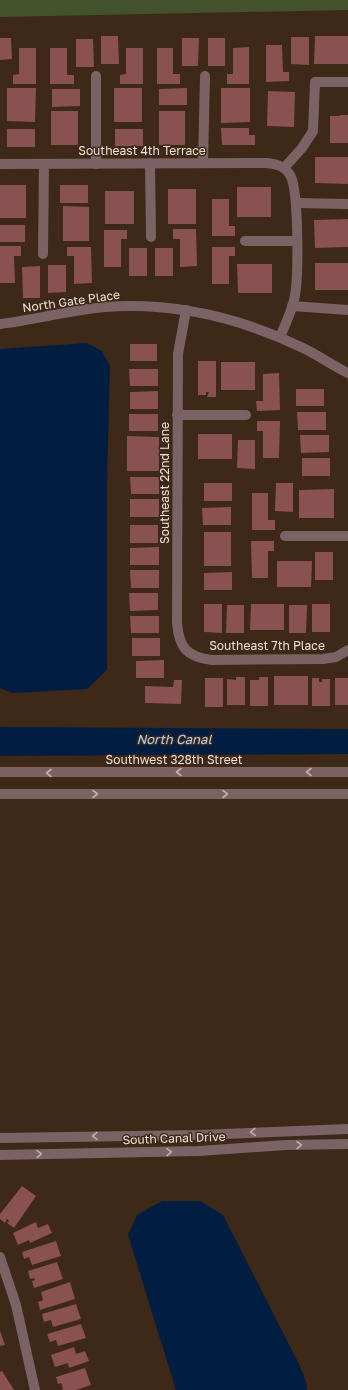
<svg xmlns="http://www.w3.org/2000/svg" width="348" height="1390" font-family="'Golos Text',sans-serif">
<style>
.green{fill:#42522d}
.water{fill:#011e41}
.building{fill:#89514f}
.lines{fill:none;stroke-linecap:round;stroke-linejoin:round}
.minor{stroke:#7c6265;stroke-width:10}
.oneway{stroke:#c2afa9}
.labels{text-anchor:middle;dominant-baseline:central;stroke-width:3;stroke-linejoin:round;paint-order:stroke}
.street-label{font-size:12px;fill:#f1e2d7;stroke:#3e2817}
.water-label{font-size:13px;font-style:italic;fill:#b2d1f8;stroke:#3e2817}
</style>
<rect width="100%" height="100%" fill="#3e2817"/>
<polygon class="green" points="0,0 348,0 348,10 0,17"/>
<g class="water">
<polygon points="87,343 102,351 110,366 107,480 107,670 87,689 13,693 0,688 0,349"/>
<polygon points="0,727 348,729 348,754 0,756"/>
<polygon points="162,1201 200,1201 223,1215 300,1366 307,1385 307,1390 176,1390 128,1235 137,1215"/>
</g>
<g class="building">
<polygon points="101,36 118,36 119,64 101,64"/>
<polygon points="315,36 348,36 348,64 314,64"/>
<polygon points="291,37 309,37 309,65 291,64"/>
<polygon points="0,38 11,38 12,59 0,60"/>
<polygon points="182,38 199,38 198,66 182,66"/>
<rect x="208" y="38" width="17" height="28"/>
<polygon points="76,39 93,39 94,67 76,67"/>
<polygon points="266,45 282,45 283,72 289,72 289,81 266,82"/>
<polygon points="249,47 249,84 227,84 227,74 233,74 233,48"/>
<polygon points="19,48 36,48 36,84 13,84 13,75 19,74"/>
<polygon points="50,48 67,48 67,75 74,75 74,84 50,84"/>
<polygon points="126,48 143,48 143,84 120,84 120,75 126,74"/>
<polygon points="157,48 173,48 173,74 180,74 180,84 157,84"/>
<polygon points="7,88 36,88 35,122 7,121"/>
<rect x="114" y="88" width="28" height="34"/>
<polygon points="187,88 187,105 159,105 159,89"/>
<polygon points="221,88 250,88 250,122 221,123"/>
<polygon points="52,89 80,89 80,106 52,107"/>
<polygon points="268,91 295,92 294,127 267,126"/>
<rect x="51" y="111" width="27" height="34"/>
<rect x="159" y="111" width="26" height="34"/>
<polygon points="340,115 348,115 348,143 330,143 330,116 340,116"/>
<polygon points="221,128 249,128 249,135 255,135 255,145 222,145"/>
<rect x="7" y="129" width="28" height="18"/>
<rect x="115" y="129" width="28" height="17"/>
<polygon points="315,157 348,157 348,184 315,183"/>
<rect x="0" y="185" width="26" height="33"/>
<rect x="60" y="185" width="28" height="18"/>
<rect x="237" y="187" width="34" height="30"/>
<rect x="168" y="189" width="28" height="35"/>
<rect x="105" y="191" width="29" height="33"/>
<polygon points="212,199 229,199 229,226 235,226 235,236 212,236"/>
<polygon points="63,206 89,207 89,241 63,241"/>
<polygon points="348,219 348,247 315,248 314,220"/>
<rect x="0" y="225" width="25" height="17"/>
<polygon points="173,229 196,229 197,266 180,267 180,239 173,239"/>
<polygon points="104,230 127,230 127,239 121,239 121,267 104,267"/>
<polygon points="0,246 21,246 21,256 14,256 15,283 0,283"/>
<polygon points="67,247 91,247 92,283 74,284 74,256 67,256"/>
<polygon points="212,247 235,247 235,256 229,256 229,284 212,284"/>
<rect x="129" y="248" width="18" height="28"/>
<rect x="155" y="248" width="18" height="28"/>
<rect x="315" y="263" width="33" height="27"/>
<polygon points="237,264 272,264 272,293 238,293"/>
<polygon points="48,265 66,265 66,292 48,293"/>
<polygon points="40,266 40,298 23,298 22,267"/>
<rect x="130" y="344" width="27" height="17"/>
<polygon points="198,361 216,361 216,397 207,397 209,392 206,392 206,395 198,395"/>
<rect x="221" y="362" width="34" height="28"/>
<polygon points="129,369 158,369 158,386 130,386"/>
<polygon points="279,373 280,410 257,411 256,401 263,401 263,374"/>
<rect x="296" y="389" width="28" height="17"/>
<polygon points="158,391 158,409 130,409 130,392"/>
<polygon points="297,412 326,412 326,430 298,430"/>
<rect x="129" y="414" width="29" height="17"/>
<polygon points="257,421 280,421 279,458 263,458 263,431 257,431"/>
<rect x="198" y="434" width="34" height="25"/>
<polygon points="300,435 329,435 329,452 301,453"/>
<polygon points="127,436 159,437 159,471 127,471"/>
<polygon points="238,440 255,440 255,469 237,468"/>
<rect x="302" y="458" width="28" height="18"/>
<polygon points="130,477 159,477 159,494 131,494"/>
<rect x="204" y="483" width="28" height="18"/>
<polygon points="276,483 293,483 293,512 275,511"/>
<polygon points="334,489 334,518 299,518 299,490"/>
<polygon points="252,493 268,493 268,520 275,520 275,530 252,530"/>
<rect x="130" y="499" width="29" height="18"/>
<polygon points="231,507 231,525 203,525 202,508"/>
<rect x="130" y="525" width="28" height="18"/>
<rect x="204" y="532" width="27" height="34"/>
<polygon points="251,541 274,541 274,551 268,551 268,578 252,578"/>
<polygon points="159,547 159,565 130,565 130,548"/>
<rect x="315" y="552" width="18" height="28"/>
<polygon points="277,561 312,561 311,587 277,587"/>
<polygon points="130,570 159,570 159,588 131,588"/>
<polygon points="232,572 232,590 204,590 204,573"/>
<polygon points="129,593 158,593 158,610 130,611"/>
<polygon points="204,604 222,604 222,633 204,632"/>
<polygon points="251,604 284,604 284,630 250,630"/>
<rect x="312" y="604" width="18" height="28"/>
<polygon points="227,605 244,605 244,633 226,633"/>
<polygon points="289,605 307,605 306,633 289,633"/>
<polygon points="130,616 159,616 159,633 131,633"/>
<rect x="132" y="638" width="28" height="18"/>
<polygon points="164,660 164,678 136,678 136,661"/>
<rect x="274" y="676" width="34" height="29"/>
<polygon points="236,677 245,677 245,705 227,705 227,679 236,680"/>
<polygon points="259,677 268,677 268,706 250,706 250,680 259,680"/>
<rect x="205" y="678" width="18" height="29"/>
<polygon points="312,678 319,678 319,682 322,682 322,679 330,679 330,706 312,706"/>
<rect x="335" y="678" width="13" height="27"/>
<polygon points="174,680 182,680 181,704 145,703 145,686 173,687"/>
<polygon points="22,1186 36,1196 14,1228 7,1223 9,1221 7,1219 5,1223 0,1219 0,1214"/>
<polygon points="36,1222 38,1228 48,1224 52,1233 30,1243 29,1240 18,1245 13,1233"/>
<polygon points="56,1241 61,1256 32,1265 29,1257 24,1259 22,1252"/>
<polygon points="57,1262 63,1279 34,1288 32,1281 35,1280 34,1278 30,1279 28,1271"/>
<polygon points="70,1282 75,1299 40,1310 38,1302 43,1300 41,1292"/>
<polygon points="76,1304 81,1319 53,1327 51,1320 44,1322 42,1314"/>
<polygon points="81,1324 86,1338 58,1346 56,1340 50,1342 47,1334"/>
<polygon points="0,1331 5,1345 0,1346"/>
<polygon points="74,1347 76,1354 85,1351 89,1361 69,1368 68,1363 55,1367 51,1355"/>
<polygon points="85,1368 91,1385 76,1390 61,1390 63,1389 61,1383 58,1384 56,1377"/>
<polygon points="2,1371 14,1390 0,1390 0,1372"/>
</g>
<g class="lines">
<g class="minor">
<polyline points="96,76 96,164"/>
<polyline points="150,163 151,237"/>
<polyline points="203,163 205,76"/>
<path d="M0 164 266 163C276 164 285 166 290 175 299 189 299 281 294 300 291 313 285 325 280 337"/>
<polyline points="284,168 302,148 313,131 315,82 348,82"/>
<polyline points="296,203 348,204"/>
<polyline points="245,241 296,241"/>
<polyline points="43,254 44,164"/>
<polyline points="292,306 348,310"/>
<path d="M186 310 178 354 177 623C179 648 187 657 212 660L323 659 336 657 348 650"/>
<path d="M0 324C35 320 70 310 105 307 174 302 241 318 303 348 318 355 333 366 348 373"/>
<polyline points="177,415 246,415"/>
<polyline points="285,536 348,536"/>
<polyline points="0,772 348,772"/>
<polyline points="0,794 348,794"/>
<polyline points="0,1138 198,1135 348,1129"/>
<polyline points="0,1155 199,1151 286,1145 348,1144"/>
<polyline points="0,1257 16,1305 35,1390"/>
</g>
</g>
<defs><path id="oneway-chevron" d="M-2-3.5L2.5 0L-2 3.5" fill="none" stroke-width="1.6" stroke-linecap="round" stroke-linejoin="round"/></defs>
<g class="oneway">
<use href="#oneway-chevron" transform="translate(179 772) rotate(180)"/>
<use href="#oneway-chevron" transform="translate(309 772) rotate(180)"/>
<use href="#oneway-chevron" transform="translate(49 773) rotate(-180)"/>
<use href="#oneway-chevron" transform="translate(95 794)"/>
<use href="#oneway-chevron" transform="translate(225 794)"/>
<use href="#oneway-chevron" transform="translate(253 1132) rotate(177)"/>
<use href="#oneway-chevron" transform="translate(95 1136) rotate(179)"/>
<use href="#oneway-chevron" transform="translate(299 1145) rotate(-1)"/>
<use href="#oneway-chevron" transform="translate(169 1152) rotate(-1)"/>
<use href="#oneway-chevron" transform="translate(39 1154) rotate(-1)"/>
</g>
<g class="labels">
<g class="street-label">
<text x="142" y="150">Southeast 4th Terrace</text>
<text transform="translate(71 301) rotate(-8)">North Gate Place</text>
<text transform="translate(164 483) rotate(-90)">Southeast 22nd Lane</text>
<text x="267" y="645">Southeast 7th Place</text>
<text x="174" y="759">Southwest 328th Street</text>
<text transform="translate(174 1138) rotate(-2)">South Canal Drive</text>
</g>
<g class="water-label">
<text x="174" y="739">North Canal</text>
</g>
</g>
</svg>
